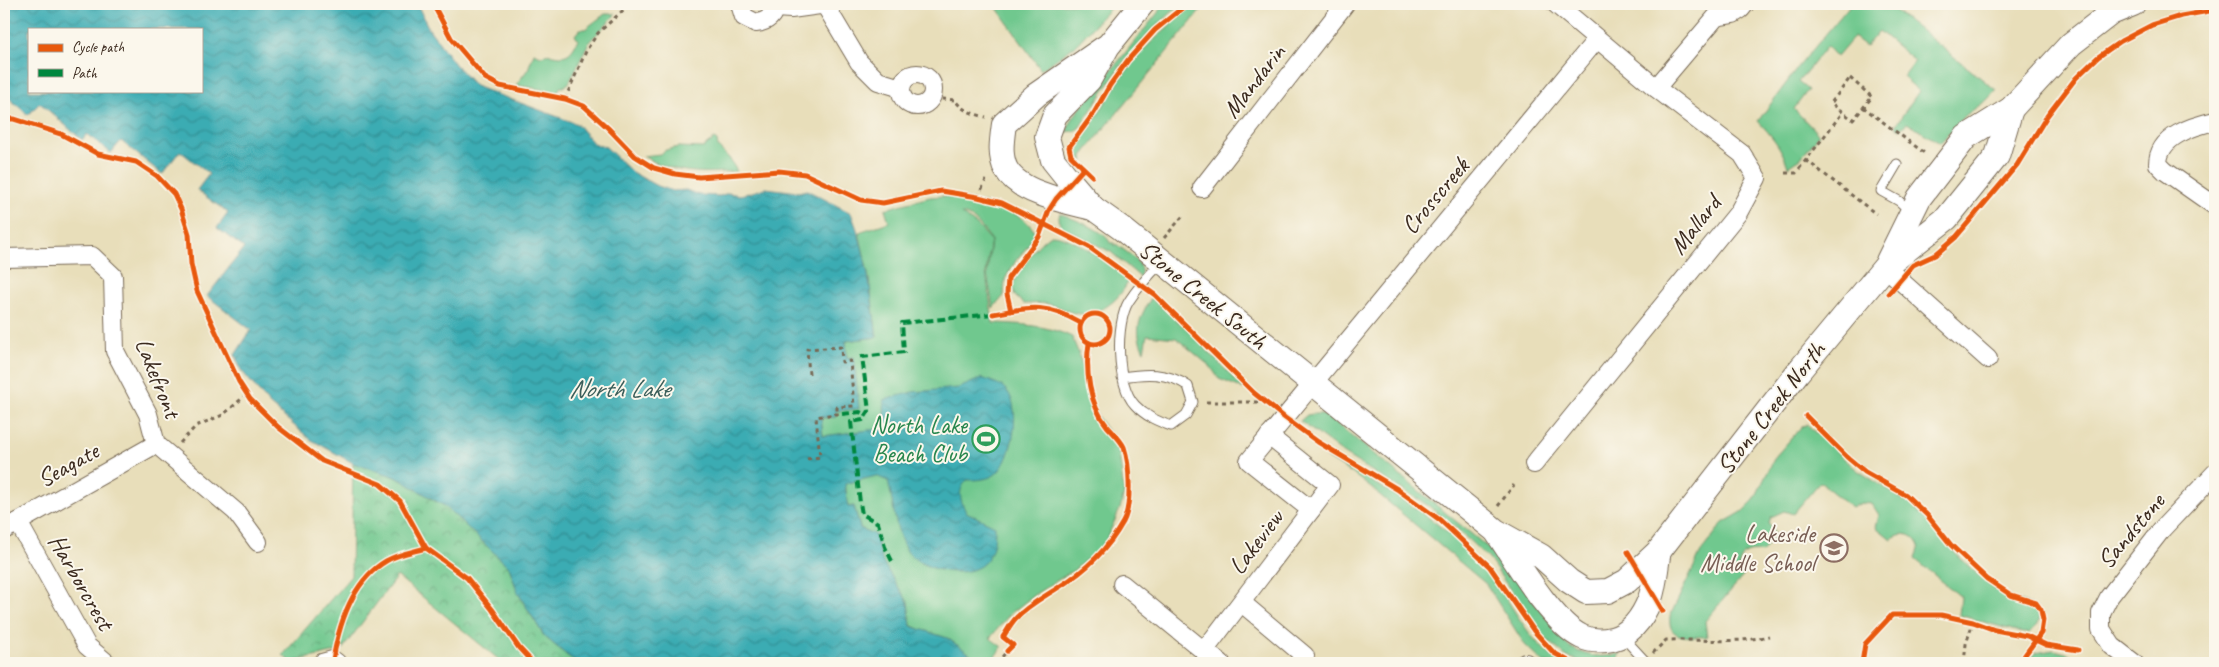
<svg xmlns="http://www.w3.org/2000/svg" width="2219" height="667" font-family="Caveat,sans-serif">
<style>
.grass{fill:#6fc88e;stroke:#557956}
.park{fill:url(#park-crowns);stroke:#557956}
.water{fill:url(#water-waves);stroke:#3a6b68;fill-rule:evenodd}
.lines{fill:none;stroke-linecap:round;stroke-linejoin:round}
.lane-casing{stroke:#786955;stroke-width:11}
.street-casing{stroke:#786955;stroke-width:20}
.secondary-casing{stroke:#786955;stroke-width:26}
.path{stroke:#786955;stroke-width:3;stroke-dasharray:4 4;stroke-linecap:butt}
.lane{stroke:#fff;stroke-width:9}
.street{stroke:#fff;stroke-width:18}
.secondary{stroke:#fff;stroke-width:24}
.quiet{stroke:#00873e;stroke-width:4;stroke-dasharray:8 4;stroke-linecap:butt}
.cycleway-casing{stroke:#fbf7ec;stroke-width:8}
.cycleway{stroke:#e8590c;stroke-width:5}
.labels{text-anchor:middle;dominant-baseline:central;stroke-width:4;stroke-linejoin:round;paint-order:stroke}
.street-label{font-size:25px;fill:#3b2a1e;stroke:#fbf7ec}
.leisure-label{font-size:25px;fill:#27864d;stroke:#fbf7ec;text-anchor:end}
.education-label{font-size:25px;fill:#785e54;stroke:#fbf7ec;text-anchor:end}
.water-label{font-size:26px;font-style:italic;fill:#3b5e5a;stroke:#fbf7ec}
</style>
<defs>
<pattern id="park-crowns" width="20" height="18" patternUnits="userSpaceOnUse" patternTransform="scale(1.25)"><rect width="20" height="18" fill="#6fc88e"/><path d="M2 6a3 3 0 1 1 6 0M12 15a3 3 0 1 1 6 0" fill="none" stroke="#5ca373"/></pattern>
<pattern id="water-waves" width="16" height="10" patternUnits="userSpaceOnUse" patternTransform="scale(1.25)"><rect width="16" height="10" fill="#3aacb3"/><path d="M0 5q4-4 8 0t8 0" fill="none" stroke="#328c91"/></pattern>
</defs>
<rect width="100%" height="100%" fill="#fbf7ec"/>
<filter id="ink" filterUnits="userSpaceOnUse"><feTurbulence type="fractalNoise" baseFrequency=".02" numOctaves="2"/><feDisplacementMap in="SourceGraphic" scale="10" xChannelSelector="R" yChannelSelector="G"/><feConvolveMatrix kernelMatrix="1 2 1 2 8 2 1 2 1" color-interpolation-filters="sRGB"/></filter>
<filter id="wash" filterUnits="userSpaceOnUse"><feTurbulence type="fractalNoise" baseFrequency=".0096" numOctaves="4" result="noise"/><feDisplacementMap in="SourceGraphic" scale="20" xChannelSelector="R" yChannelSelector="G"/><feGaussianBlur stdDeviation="1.12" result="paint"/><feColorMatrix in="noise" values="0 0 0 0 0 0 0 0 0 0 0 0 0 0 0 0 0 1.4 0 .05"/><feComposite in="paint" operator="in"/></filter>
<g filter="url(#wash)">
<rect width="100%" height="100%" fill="#e8deba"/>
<g class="grass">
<polygon points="994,4 1035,5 1040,4 1114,4 1075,46 1041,70"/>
<polygon points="1165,4 1181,4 1148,34 1122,64 1079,128 1074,131 1066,132 1074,116"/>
<polygon points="1192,4 1206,4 1082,156 1083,163 1077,154 1079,144 1120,79 1142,51"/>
<path d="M1851 4H1887L1996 90 1987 100 1966 115 1940 143 1907 123 1900 129 1895 126 1919 91 1903 77 1915 61 1879 31 1866 46 1854 37 1837 57 1827 46 1798 82 1808 90 1794 109 1819 135 1801 158 1788 167C1782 148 1772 136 1758 121L1799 66Z"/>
<path d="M605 14H616L589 42 569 83 563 87H560L558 92 516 85 528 69 534 53 541 56C556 50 566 67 578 40L575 35 580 29H585Z"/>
<path d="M714 139 717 141 718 147 729 158 737 171C704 174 673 174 643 156L660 154 666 150 679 147 703 148Z"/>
<path d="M944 196C973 202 1018 204 1035 232L1028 246 1017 259 1005 279 1004 296 993 308 987 274 991 239C983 230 974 215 961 214L977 225 991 240 986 273 993 323C1020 324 1047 325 1072 337L1080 357 1089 399 1099 419 1115 441 1119 453 1124 493 1120 509 1106 540 1097 551 1074 570 1034 595 1010 614 990 638 1002 647 990 663H983L947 638 911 626 908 602 883 563 875 535 860 528 854 506 848 507 845 483 863 479 858 432 823 436 821 418 836 417 835 411 854 357 847 358 846 341 877 337 869 279 859 232 889 222 885 209 930 197Z"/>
<path d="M1060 213C1072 219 1106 230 1110 243H1114V246L1116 244C1127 253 1146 262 1140 277L1111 252 1062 227 1058 220Z"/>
<path d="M1051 235C1073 235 1109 263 1126 277L1128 282C1118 302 1097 318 1074 313 1066 311 1059 306 1052 305 1043 302 1033 304 1024 304L1015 296 1012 286C1017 272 1038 241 1051 235Z"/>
<path d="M1151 298 1187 329 1244 389 1219 379 1211 367 1176 338 1147 335 1144 351C1133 330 1140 317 1151 298Z"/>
<path d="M1313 414H1321L1330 418 1502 559 1567 645C1585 657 1599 658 1620 654L1618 663H1587L1567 657 1548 641 1536 627 1489 559 1456 528 1429 506 1344 454 1300 421 1307 415Z"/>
<path d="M1807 425 1857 470 1910 504 1932 525 1956 554 1990 586 2008 597 2036 607 2040 618 2038 625 2029 633H2023L1959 615 1961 597 1915 559 1919 546C1913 533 1902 531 1891 539L1876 527 1879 515 1872 504 1861 503 1852 508 1820 482 1793 514 1784 511 1771 517 1769 523 1775 536 1762 553C1749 549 1741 553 1739 566L1744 575 1705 621 1707 637C1689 636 1667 641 1670 616L1702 550 1723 523 1742 512 1754 500 1775 457 1802 426Z"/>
<path d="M1326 457C1384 487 1442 519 1485 569 1512 600 1525 641 1562 663H1544L1525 645 1486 584 1375 491 1353 474Z"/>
<polygon points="2054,650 2066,653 2086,663 2024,663 2035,653"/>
</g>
<polygon class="park" points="353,463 396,477 446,507 509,567 518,593 544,636 576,663 503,663 397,576 341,651 291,662 283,655 351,576"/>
<path class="water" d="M4 4H417L429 29 455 64 475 86 577 124 594 144 606 147 632 172 655 185 673 191 686 190 699 195 720 196 728 193 740 195 749 193 766 188 798 192 807 190 851 213C867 252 871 295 877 337L846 341 847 358 854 357 859 409 836 411V417L821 418 823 436 885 428 884 400 912 392 959 388 982 378C989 381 998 383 1003 387 1024 402 1013 459 997 473 989 480 977 480 967 480 957 491 960 499 966 512L995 526C995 539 994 553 984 563 966 581 917 570 905 548 895 531 893 500 888 481L876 476 845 484 848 507 854 506 860 528 875 535 883 563 908 602 911 626 947 638 983 663H576L544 636 518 593 509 567 446 507 396 477 353 463 310 439 269 404 241 370 235 355 251 330 207 296 244 248 217 228 228 213 197 190 209 174 180 151 162 174 121 141 111 153 87 134 82 140 40 103 28 115 4 94ZM29 29H201V91H29Z"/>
</g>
<g filter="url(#ink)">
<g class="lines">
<g class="lane-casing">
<g id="lane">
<polyline points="1897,164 1881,191 1899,201 1911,212"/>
<path d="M1122 377C1146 373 1167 372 1188 386L1193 402 1186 415 1171 426C1157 421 1145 416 1135 405 1116 385 1115 323 1129 301 1138 287 1150 274 1162 262"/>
<polyline points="1622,636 1647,663"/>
</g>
</g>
<g class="street-casing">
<g id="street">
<path d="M740 4 744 17 756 23C767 22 775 16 774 4"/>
<polyline points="825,5 859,62 878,81 901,88"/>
<polyline points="775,8 791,9 827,4"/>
<circle cx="917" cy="90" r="16"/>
<polyline points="1656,88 1716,17 1733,14 1741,9 1745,4"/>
<path d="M2215 121C2193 126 2158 136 2158 164L2165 171 2215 206"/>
<polyline points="1202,188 1345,4"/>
<polyline points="4,258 92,256 113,276 115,351 148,414 156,444 236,512 258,542"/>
<polyline points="1885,267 1988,359"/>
<polyline points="1534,464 1738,213 1757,178 1742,154 1656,88 1556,4"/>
<polyline points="1311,510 1249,461 1597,39"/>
<polyline points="18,522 87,646 107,663"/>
<polyline points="4,530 156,444"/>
<polyline points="1122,584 1204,651"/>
<polyline points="1242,603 1305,656 1299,663"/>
<polyline points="322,663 333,660 337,663"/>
<polyline points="1221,663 1204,651 1330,485 1269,436"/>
<polyline points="1525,663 1526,663"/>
<polyline points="2134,663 2112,646 2101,629 2101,613 2109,597 2162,529 2215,473"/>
</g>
</g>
<g class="secondary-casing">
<g id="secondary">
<polyline points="1142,4 1108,46 1089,80 1055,115 1047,137 1053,160 1069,180 1093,208 1121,228 1496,531 1541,556 1569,581 1586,592 1608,591 1627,581 1659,551 1798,372 1885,267 1947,218 1997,156 2011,109"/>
<path d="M1093 208C1069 202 1020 194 1006 169 999 155 1002 139 1004 124L1036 95 1104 48"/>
<polyline points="1888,261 1919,198 1966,137 2011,109 2071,44 2111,13 2133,4"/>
<path d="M1498 534C1516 561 1553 624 1582 637 1591 641 1603 641 1612 639 1631 634 1643 617 1650 599 1655 585 1656 566 1659 551"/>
</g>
</g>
<g class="path">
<polygon points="1850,78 1872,97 1853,120 1831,103"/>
<polyline points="565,99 587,49 598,33 630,4"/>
<path d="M942 99 955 100C962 111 974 114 986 117"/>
<polyline points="1863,107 1927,155"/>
<polyline points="1806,160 1876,214"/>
<polyline points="1785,173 1796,173 1843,112"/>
<polyline points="978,197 986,180"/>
<polyline points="1164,238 1183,216"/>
<polyline points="809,374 807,349 841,347 842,362 850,361 854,406 837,407 837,412 835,414 842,414"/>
<polyline points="1206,402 1266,402"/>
<polyline points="180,443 196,426 223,415 247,394"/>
<polyline points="807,459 820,457 816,417 835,414"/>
<polyline points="1498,506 1514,485"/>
<path d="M1653 653 1666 640C1701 639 1735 644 1769 636"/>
<polyline points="997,663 1007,651"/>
<polyline points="1964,663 1966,644 1973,622"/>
</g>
<use href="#lane" class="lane"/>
<use href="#street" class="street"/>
<use href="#secondary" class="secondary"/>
<g class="quiet">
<polyline points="842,414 860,412 866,415"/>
<polyline points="892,561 885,547 878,523 862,514 860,503 851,422 863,420 869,411 862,357 904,352 902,323 993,314"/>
</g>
<g class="cycleway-casing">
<g id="cycleway">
<polyline points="433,4 451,38 485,78 500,86 565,99 584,106 608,128 635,156 654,168 675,174 699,177 779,171 805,174 861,200 883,203 941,191 978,197 1002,203 1089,247 1155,295 1254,393 1285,418 1318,442 1397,489 1440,520 1490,567 1534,631 1554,653 1572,663"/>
<polyline points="4,119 14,119 61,134 98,154 136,162 157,176 174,194 181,209 189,234 191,264 197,291 239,382 250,399 278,427 322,461 380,484 400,501 426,548 467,578 492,609 519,648 533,663"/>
<polyline points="1092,176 1071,156 1069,147 1094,113 1110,85 1128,60 1155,30 1187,4"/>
<polyline points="1889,293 1913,265 1935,255 1956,237 2017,165 2047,116 2076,78 2098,57 2121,41 2152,25 2181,16 2215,10"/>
<polyline points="1011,311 1007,294 1008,278 1039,237 1049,210 1056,199 1083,169"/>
<path d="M993 314C1031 307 1046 303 1081 323"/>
<circle cx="1095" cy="329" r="15"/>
<polyline points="1806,416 1847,457 1865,472 1906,495 1927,515 1951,545 1987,579 2011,595 2036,603 2041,610 2043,620 2041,633 2019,663"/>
<polyline points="1628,552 1663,611"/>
<path d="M1007 651 1013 645 1003 637C1007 631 1011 623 1016 618 1028 605 1044 597 1059 587 1085 571 1108 549 1123 522 1132 506 1130 465 1124 447 1120 439 1113 433 1107 426 1089 404 1085 370 1089 343"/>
<path d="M333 660C339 624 352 581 386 561 398 554 412 552 426 548"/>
<polyline points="1862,663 1865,644 1892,615 1941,615 1973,622 1995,630 2027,636 2046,645 2078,650"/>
</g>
</g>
<use href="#cycleway" class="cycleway"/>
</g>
</g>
<defs>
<g id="stadium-ring" transform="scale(1.4375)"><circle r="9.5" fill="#fbf7ec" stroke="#2e9e5b" stroke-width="1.5"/><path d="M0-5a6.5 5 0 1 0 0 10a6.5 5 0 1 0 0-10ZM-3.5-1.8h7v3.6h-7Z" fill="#2e9e5b"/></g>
<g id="school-ring" transform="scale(1.4375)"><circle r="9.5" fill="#fbf7ec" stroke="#8d6e63" stroke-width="1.5"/><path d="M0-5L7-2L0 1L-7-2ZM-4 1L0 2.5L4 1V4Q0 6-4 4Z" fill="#8d6e63"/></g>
</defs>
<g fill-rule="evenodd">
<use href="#stadium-ring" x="986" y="439"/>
<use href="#school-ring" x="1834" y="548"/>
</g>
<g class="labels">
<g class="street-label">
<text transform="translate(1254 81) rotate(-52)">Mandarin</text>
<text transform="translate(1435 196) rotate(-50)">Crosscreek</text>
<text transform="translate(1695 225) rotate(-52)">Mallard</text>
<text transform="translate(1203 295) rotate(39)">Stone Creek South</text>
<text transform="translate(158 378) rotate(68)">Lakefront</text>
<text transform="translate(1771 408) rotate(-52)">Stone Creek North</text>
<text transform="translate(68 465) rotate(-29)">Seagate</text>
<text transform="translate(2131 531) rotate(-50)">Sandstone</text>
<text transform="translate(1256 542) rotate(-53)">Lakeview</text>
<text transform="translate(81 582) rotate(60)">Harborcrest</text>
</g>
<g class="leisure-label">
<text x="967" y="425">North Lake<tspan x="967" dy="29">Beach Club</tspan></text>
</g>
<g class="education-label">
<text x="1815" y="534">Lakeside<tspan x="1815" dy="29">Middle School</tspan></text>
</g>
<g class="water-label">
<text x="619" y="388">North Lake</text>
</g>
</g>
<rect width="2219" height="667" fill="none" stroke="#fbf7ec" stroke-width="20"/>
<rect x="28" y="28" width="175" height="65" fill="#fbf7ec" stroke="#aea59a"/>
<rect x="38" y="44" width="25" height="8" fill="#e8590c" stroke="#aea59a"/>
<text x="72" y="52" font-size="15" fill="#3b2a1e">Cycle path</text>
<rect x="38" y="69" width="25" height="8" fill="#00873e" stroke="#aea59a"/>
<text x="72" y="78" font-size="15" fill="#3b2a1e">Path</text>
</svg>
